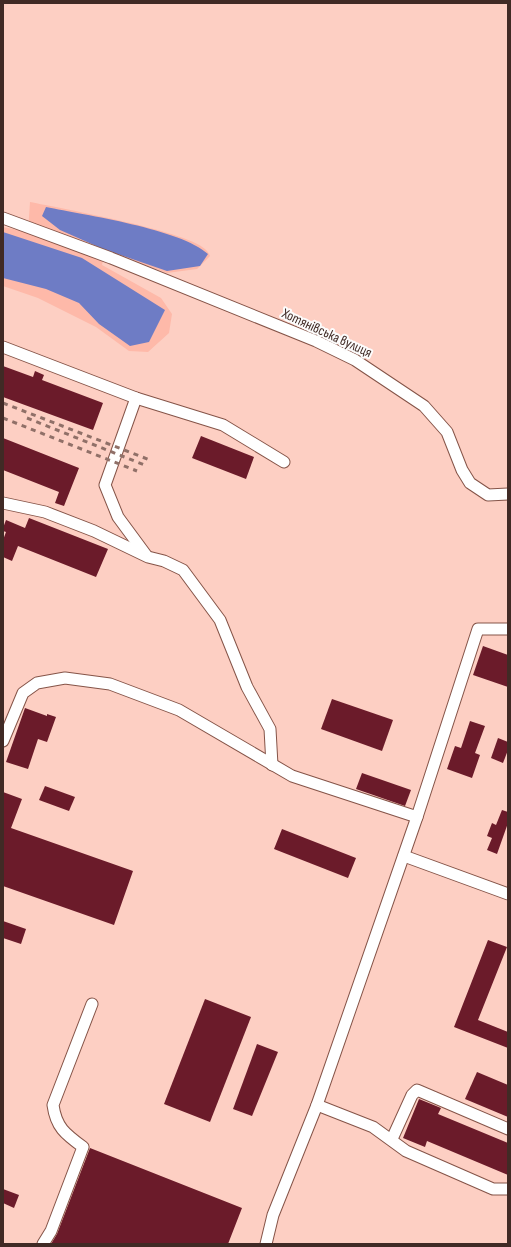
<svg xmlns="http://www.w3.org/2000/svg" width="511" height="1247" font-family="'Sofia Sans Condensed',sans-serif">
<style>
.green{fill:#feb9a9}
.water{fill:#6e7cc5}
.building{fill:#6b1b2a}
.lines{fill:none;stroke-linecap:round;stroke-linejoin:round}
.minor-casing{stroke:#855448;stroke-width:13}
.minor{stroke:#fff;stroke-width:11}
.rail{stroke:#907068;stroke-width:3;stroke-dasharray:5 5;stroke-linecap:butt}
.labels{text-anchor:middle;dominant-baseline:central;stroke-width:4;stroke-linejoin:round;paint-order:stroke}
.street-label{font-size:14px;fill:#402a25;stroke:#fcfcfc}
</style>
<rect width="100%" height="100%" fill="#fdcfc3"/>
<path class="green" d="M30 202C59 208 194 232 207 251 208 252 209 254 210 256L197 269 167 273 105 251 102 265 161 298 172 314 169 333 148 352 129 351 96 327 38 298 3 286V227L28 232Z"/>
<g class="water">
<path d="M46 207C85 215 181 229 208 254L200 266 167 271 103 249 60 230 42 216Z"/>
<polygon points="3,232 82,258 165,310 149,342 130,346 99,324 79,303 46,289 3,278"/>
</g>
<g class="building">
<polygon points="3,366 33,377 35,371 44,375 42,380 103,403 93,430 3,397"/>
<polygon points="201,436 254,457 246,479 192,458"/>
<polygon points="3,438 79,468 64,506 55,503 59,492 3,470"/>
<polygon points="29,518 108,549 96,577 18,546 12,561 3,557 3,540 6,532 3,531 3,528 6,520 25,528"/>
<polygon points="483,646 508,655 508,687 473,675"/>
<polygon points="332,699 393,720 382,751 321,729"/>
<polygon points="25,708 47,716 47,714 56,717 47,742 38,739 28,769 6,762"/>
<polygon points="470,721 485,726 475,753 480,755 472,778 447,769 455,746 461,748"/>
<polygon points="498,738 508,742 508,750 503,763 491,758"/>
<polygon points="362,773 411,790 405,806 356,789"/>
<polygon points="45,786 75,797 69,811 39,800"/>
<polygon points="3,792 22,799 11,828 133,871 114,925 3,886"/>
<polygon points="502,810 508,812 508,823 497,854 487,850 492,838 487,836 492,823 496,825"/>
<polygon points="282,829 356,858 348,878 274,849"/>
<polygon points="3,921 26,929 21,944 3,938"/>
<polygon points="488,940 507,947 478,1020 508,1032 508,1048 454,1027"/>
<polygon points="205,999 251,1017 210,1122 164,1104"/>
<polygon points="257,1044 278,1052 252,1116 233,1109"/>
<polygon points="477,1072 508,1085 508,1117 465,1099"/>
<polygon points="419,1099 441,1108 438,1114 508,1143 508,1175 427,1141 425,1147 403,1138"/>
<polygon points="90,1148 242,1208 228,1244 51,1244 57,1234"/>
<polygon points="3,1189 19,1195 14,1208 3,1203"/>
</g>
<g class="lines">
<g class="minor-casing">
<g id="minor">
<polyline points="3,218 111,258 316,341 355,360 424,406 447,432 462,470 470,483 488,495 508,494"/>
<polyline points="3,347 136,398 223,425 284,462"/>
<polyline points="136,398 105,485 118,517 146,555"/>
<polyline points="3,503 45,512 94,531 148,557 164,561 183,570 220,620 247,687 270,729 272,765"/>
<polyline points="3,741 23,693 37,683 65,678 110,684 179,710 292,776 417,817 478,629 508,629"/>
<polyline points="404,856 508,894"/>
<polyline points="317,1105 373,1127 406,1151 493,1189 508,1189"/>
<polyline points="392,1139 412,1095 417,1090 508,1129"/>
<path d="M43 1244 51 1231 83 1147C65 1134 56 1127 53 1105L92 1004"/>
<polyline points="266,1244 273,1215 317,1105 417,817"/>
</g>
</g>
<use href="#minor" class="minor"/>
<g class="rail">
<polyline points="3,403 150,460"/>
<polyline points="3,418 137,471"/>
<polyline points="27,418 147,466"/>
</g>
</g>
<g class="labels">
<g class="street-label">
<text transform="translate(327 333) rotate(25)">Хотянівська вулиця</text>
</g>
</g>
<rect width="511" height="1247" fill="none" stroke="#402a25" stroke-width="8"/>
</svg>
